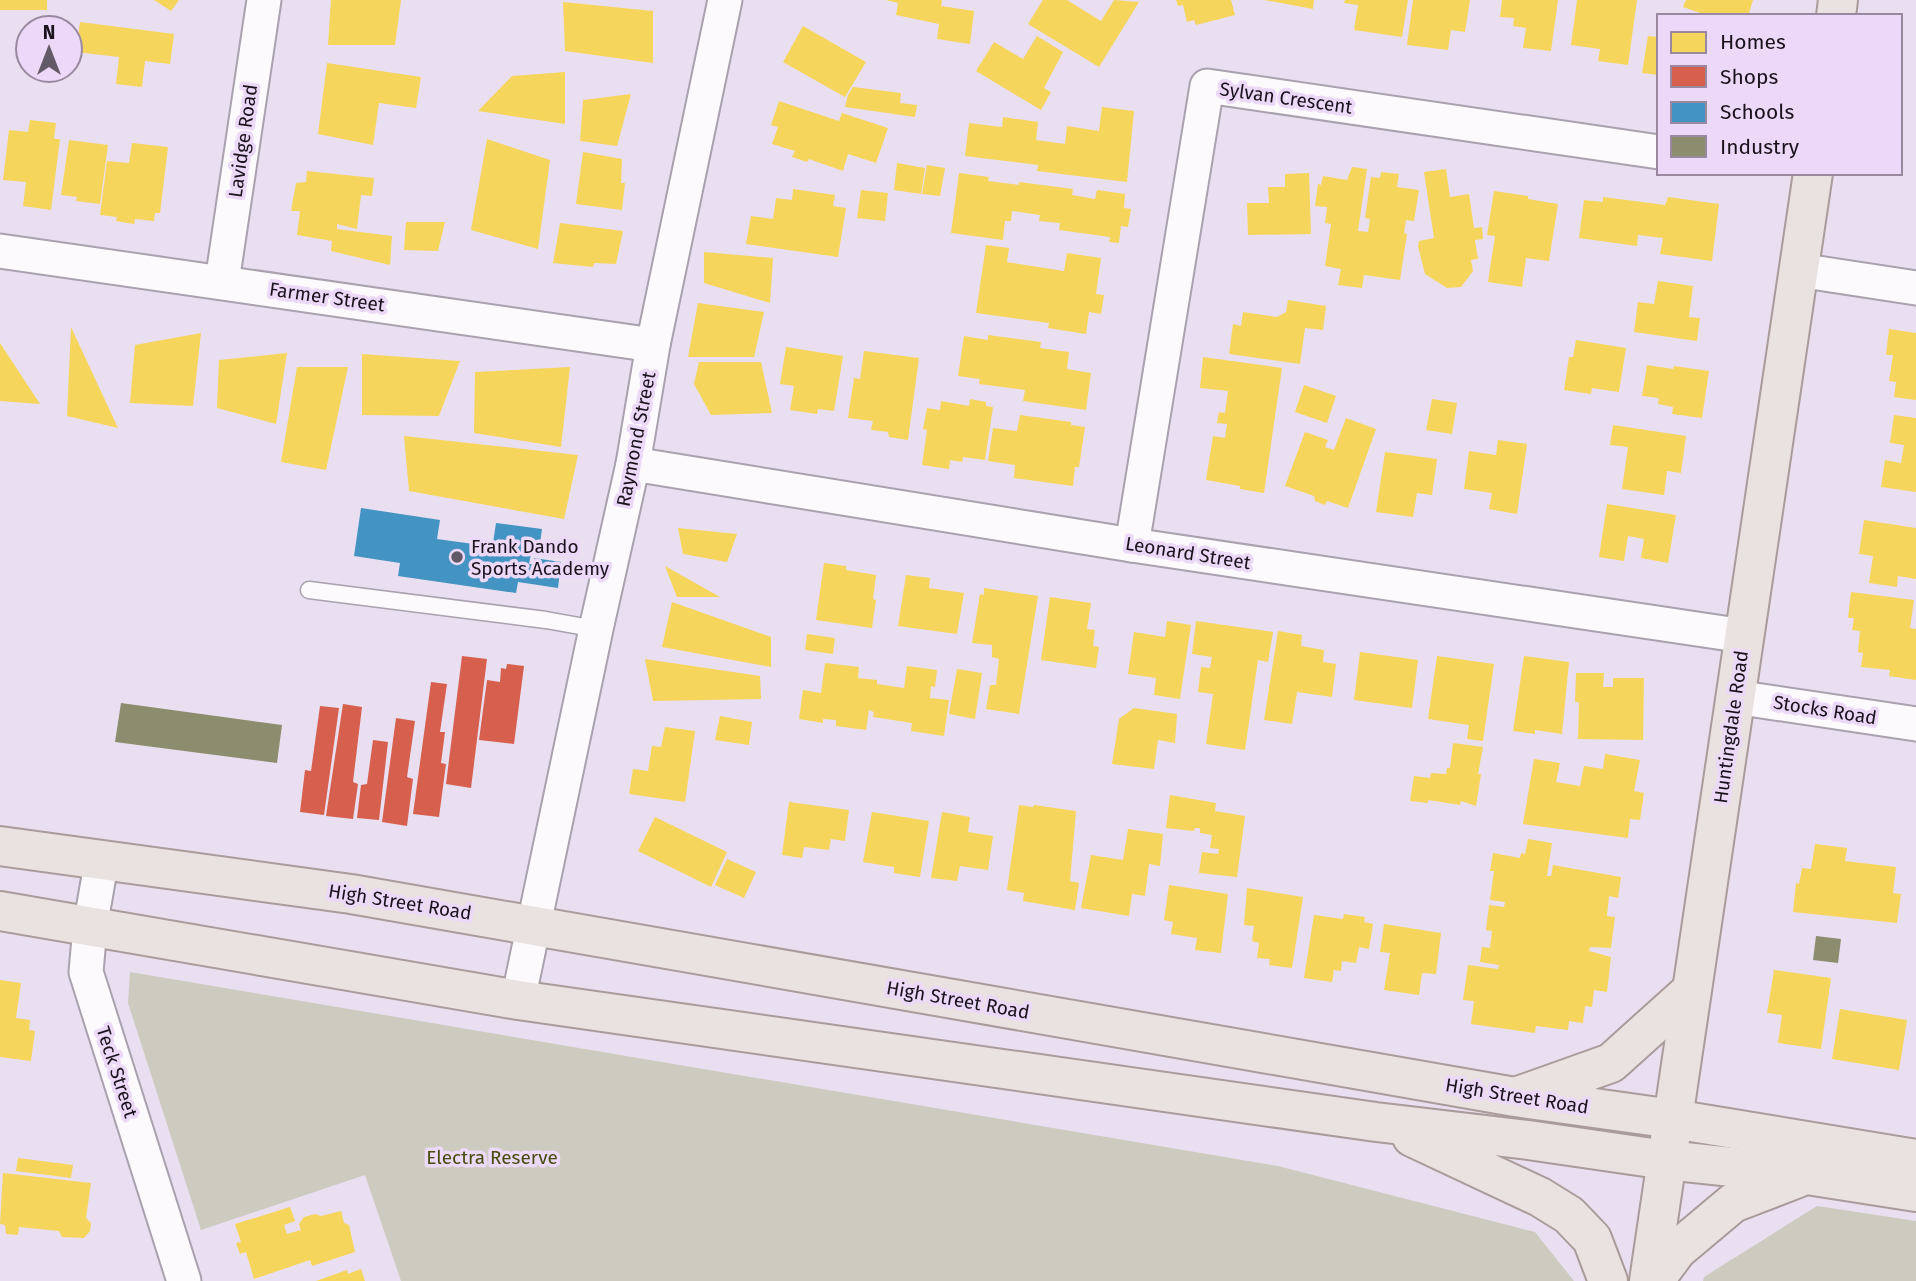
<svg xmlns="http://www.w3.org/2000/svg" width="1916" height="1281" font-family="'Fira Sans',sans-serif">
<style>
.green{fill:#cdcbc0}
.homes{fill:#f6d55c}
.shops{fill:#d6604d}
.schools{fill:#4393c3}
.industry{fill:#8c8c6e}
.lines{fill:none;stroke-linecap:round;stroke-linejoin:round}
.lane-casing{stroke:#a9a1ae;stroke-width:19}
.street-casing{stroke:#a9a1ae;stroke-width:37}
.primary-casing{stroke:#aa9b9b;stroke-width:42}
.lane{stroke:#fcfafd;stroke-width:16}
.street{stroke:#fcfafd;stroke-width:33}
.primary{stroke:#eae2e0;stroke-width:38}
.poi-dot{fill:#635a67;stroke:#ecd8f7;stroke-width:2.5}
.labels{text-anchor:middle;dominant-baseline:central;stroke-width:7;stroke-linejoin:round;paint-order:stroke}
.street-label{font-size:19px;fill:#1a131d;stroke:#ecd8f7}
.poi-label{font-size:19px;fill:#1a131d;stroke:#ecd8f7;text-anchor:start}
.park-label{font-size:19px;fill:#464d0a;stroke:#ecd8f7}
</style>
<rect width="100%" height="100%" fill="#eadff0"/>
<g class="green">
<polygon points="130,972 1278,1166 1535,1232 1574,1281 401,1281 365,1175 201,1230 128,1003"/>
<polygon points="1817,1206 1916,1221 1916,1281 1703,1281 1704,1277"/>
</g>
<g class="homes">
<rect x="0" y="0" width="47" height="10"/>
<polygon points="154,0 179,0 171,11"/>
<polygon points="331,0 401,0 395,45 328,45"/>
<polygon points="886,0 942,0 941,6 974,11 970,44 937,39 939,24 896,15 898,3"/>
<polygon points="1043,0 1067,0 1101,21 1114,0 1139,2 1099,67 1028,24"/>
<polygon points="1176,0 1231,0 1235,15 1196,25 1194,20 1187,22 1183,5 1178,6"/>
<polygon points="1264,0 1314,0 1313,9"/>
<polygon points="1345,0 1408,0 1402,37 1354,30 1358,5 1344,3"/>
<polygon points="1413,0 1470,0 1465,32 1451,30 1448,50 1407,45"/>
<polygon points="1502,0 1558,0 1551,51 1523,48 1526,28 1513,26 1514,18 1500,17"/>
<polygon points="1577,0 1637,0 1628,65 1598,61 1600,49 1571,45"/>
<polygon points="1686,0 1753,0 1748,16 1709,16 1683,7"/>
<polygon points="563,2 653,11 653,63 565,51"/>
<polygon points="80,22 174,34 170,64 145,61 142,87 116,84 119,57 76,52"/>
<polygon points="803,26 866,62 845,97 783,62"/>
<polygon points="1037,36 1063,52 1044,88 1051,92 1041,110 976,71 994,42 1023,59"/>
<polygon points="1648,36 1659,37 1659,75 1642,73"/>
<polygon points="327,63 421,77 416,108 379,103 373,145 318,134"/>
<polygon points="565,72 565,124 478,111 512,76"/>
<polygon points="853,87 901,93 900,103 917,105 915,117 845,107 848,95"/>
<polygon points="631,94 617,146 580,141 583,100"/>
<polygon points="779,101 839,121 842,113 888,128 876,163 848,154 843,171 809,159 807,162 792,157 795,151 772,144 778,127 771,125"/>
<polygon points="1102,107 1134,111 1127,182 1037,171 1038,165 965,156 969,123 1002,127 1003,117 1038,122 1036,140 1065,144 1067,126 1099,131"/>
<polygon points="30,120 56,123 54,139 60,139 51,210 23,206 26,182 3,180 9,130 28,132"/>
<polygon points="487,139 550,160 538,249 471,230"/>
<polygon points="69,140 108,145 100,204 76,201 77,197 61,195"/>
<polygon points="132,143 168,147 160,213 155,213 154,221 135,219 134,224 116,221 117,217 100,215 107,161 129,163"/>
<polygon points="583,152 622,159 621,183 625,183 622,210 576,204"/>
<polygon points="897,163 925,168 921,194 894,190"/>
<polygon points="927,165 945,168 940,196 922,194"/>
<polygon points="1352,167 1367,169 1358,231 1368,232 1370,219 1365,218 1371,177 1380,178 1381,172 1399,174 1397,187 1419,190 1414,221 1406,220 1404,233 1407,234 1400,280 1364,275 1362,288 1338,285 1341,269 1325,266 1331,224 1325,223 1327,207 1315,206 1318,184 1321,185 1323,176 1347,180"/>
<polygon points="1446,169 1450,197 1469,194 1474,228 1482,227 1483,239 1475,240 1478,259 1471,260 1473,271 1461,287 1447,288 1425,274 1418,246 1419,241 1434,238 1424,172"/>
<polygon points="307,171 374,178 372,196 361,195 357,229 337,224 337,229 392,236 390,265 331,251 332,241 297,235 300,211 291,211 296,183 306,182"/>
<polygon points="959,173 989,177 988,181 1019,185 1019,182 1073,189 1072,195 1095,199 1097,190 1125,194 1124,208 1131,209 1128,227 1121,226 1119,243 1109,242 1110,237 1059,230 1060,223 1039,221 1040,215 1012,211 1011,221 1005,221 1003,240 951,233"/>
<polygon points="1309,173 1311,234 1248,235 1247,203 1269,203 1268,187 1285,187 1285,174"/>
<polygon points="793,189 835,195 833,206 846,208 838,257 746,244 751,216 773,219 776,198 792,200"/>
<polygon points="861,190 888,193 885,221 857,218"/>
<polygon points="1494,191 1528,196 1528,199 1558,204 1549,261 1526,258 1522,287 1488,282 1495,236 1487,235"/>
<polygon points="1603,197 1665,205 1668,197 1719,204 1712,261 1660,254 1663,238 1638,235 1637,246 1579,238 1584,200 1603,202"/>
<polygon points="406,222 445,222 438,251 404,250"/>
<polygon points="560,223 623,231 616,264 594,263 593,267 553,263"/>
<polygon points="986,245 1009,248 1007,262 1064,271 1067,253 1101,258 1096,294 1104,295 1101,314 1089,312 1086,334 1048,328 1049,323 976,313"/>
<polygon points="704,252 773,258 770,303 704,283"/>
<polygon points="1658,281 1693,286 1689,317 1700,318 1697,341 1634,332 1638,302 1654,304"/>
<polygon points="1288,300 1326,306 1323,330 1305,328 1300,364 1229,354 1233,324 1241,326 1243,312 1277,317 1286,312"/>
<polygon points="698,303 764,312 754,357 688,357"/>
<polygon points="71,327 118,428 67,416"/>
<polygon points="1889,329 1916,333 1916,400 1894,397 1896,382 1889,381 1893,355 1886,355"/>
<polygon points="201,333 193,406 130,403 135,345"/>
<polygon points="988,335 1041,342 1040,348 1069,352 1067,369 1091,373 1086,410 1023,401 1025,390 979,384 980,379 958,376 964,336 988,340"/>
<polygon points="1576,340 1626,348 1619,392 1592,388 1591,394 1564,390 1569,357 1573,357"/>
<polygon points="0,343 40,404 0,401"/>
<polygon points="786,347 843,356 834,411 818,409 817,414 790,410 794,386 780,384"/>
<polygon points="864,351 919,358 908,440 889,437 888,432 871,430 873,421 848,418 854,378 860,379"/>
<polygon points="287,353 276,424 217,408 219,360"/>
<polygon points="362,354 460,361 439,416 362,415"/>
<polygon points="1203,357 1282,368 1264,493 1240,489 1240,486 1206,480 1213,436 1225,438 1227,424 1217,423 1219,412 1225,413 1228,391 1200,388"/>
<polygon points="699,362 761,362 772,413 711,415 694,384"/>
<polygon points="1647,365 1673,369 1674,366 1709,371 1702,418 1672,414 1673,407 1658,404 1659,398 1642,396"/>
<polygon points="297,367 348,367 326,470 281,462"/>
<polygon points="570,367 561,447 474,433 475,372"/>
<polygon points="1304,385 1336,396 1327,423 1295,412"/>
<polygon points="970,399 986,402 986,406 993,407 985,460 963,457 962,462 950,460 949,469 922,465 927,430 923,429 927,408 940,410 941,401 969,406"/>
<polygon points="1432,399 1457,403 1452,434 1426,430"/>
<polygon points="1020,415 1071,422 1071,425 1085,427 1079,467 1075,467 1073,486 1014,478 1015,465 988,461 993,428 1017,431"/>
<polygon points="1894,415 1916,418 1916,492 1881,487 1885,460 1901,463 1904,445 1890,443"/>
<polygon points="1346,418 1376,429 1348,508 1327,501 1325,505 1315,501 1314,496 1285,486 1305,432 1328,440 1325,447 1334,450"/>
<polygon points="1613,425 1686,436 1681,473 1667,471 1664,495 1622,489 1628,447 1610,445"/>
<polygon points="404,436 578,455 564,519 409,491"/>
<polygon points="1498,440 1527,444 1517,514 1489,509 1492,493 1464,489 1469,451 1496,455"/>
<polygon points="1385,452 1437,459 1432,495 1417,493 1413,517 1376,512"/>
<polygon points="1607,504 1676,515 1668,563 1641,558 1644,539 1628,536 1624,561 1599,557"/>
<polygon points="1864,520 1916,528 1916,579 1898,576 1897,587 1869,583 1873,556 1859,554"/>
<polygon points="678,528 737,534 727,562 683,554"/>
<polygon points="824,563 846,566 846,570 876,575 873,599 876,600 872,628 816,620"/>
<polygon points="665,566 720,597 677,597"/>
<polygon points="906,575 930,578 929,588 964,593 957,634 898,626"/>
<polygon points="984,588 1038,596 1019,714 986,709 990,685 996,685 999,659 992,657 992,645 972,643 980,594 984,595"/>
<polygon points="1851,592 1914,600 1910,628 1916,629 1916,680 1889,676 1890,670 1861,667 1863,653 1858,652 1860,631 1852,630 1854,618 1848,618"/>
<polygon points="1050,597 1091,603 1087,629 1095,630 1093,646 1099,647 1096,668 1041,660"/>
<polygon points="672,602 771,637 771,667 662,647"/>
<polygon points="1167,621 1191,625 1180,699 1154,695 1156,678 1128,674 1134,632 1165,637"/>
<polygon points="1196,621 1273,632 1268,662 1258,660 1245,750 1206,744 1213,694 1198,692 1201,667 1210,668 1212,657 1192,654"/>
<polygon points="1278,631 1302,635 1301,646 1324,650 1323,662 1336,664 1332,697 1297,692 1292,724 1264,720"/>
<polygon points="807,634 835,638 833,654 805,650"/>
<polygon points="1360,652 1418,660 1412,708 1354,700"/>
<polygon points="1437,656 1494,664 1483,741 1467,739 1469,725 1428,719"/>
<polygon points="1524,656 1569,662 1562,734 1535,730 1535,734 1513,731"/>
<polygon points="645,659 760,676 761,699 653,701"/>
<polygon points="825,663 859,667 858,678 877,680 877,684 904,688 907,666 937,670 935,687 931,686 930,698 949,700 944,736 911,731 912,723 873,717 874,712 869,710 866,730 836,726 836,720 823,719 823,723 799,719 803,690 821,693"/>
<polygon points="957,669 982,673 975,719 949,714"/>
<polygon points="1576,673 1604,673 1603,687 1613,687 1613,678 1644,678 1643,740 1578,739 1579,702 1575,702"/>
<polygon points="1134,708 1177,714 1175,743 1158,740 1154,769 1112,764 1119,719"/>
<polygon points="720,716 752,722 749,745 715,740"/>
<polygon points="665,727 695,731 685,802 629,794 633,769 648,771 652,746 661,747"/>
<polygon points="1453,743 1483,747 1478,774 1481,774 1476,806 1461,801 1460,805 1428,800 1428,803 1410,801 1414,776 1430,778 1431,773 1446,774 1447,768 1450,768"/>
<polygon points="1605,754 1640,760 1634,791 1644,793 1640,820 1630,819 1628,838 1523,824 1534,759 1560,763 1556,782 1580,786 1584,766 1603,769"/>
<polygon points="1170,795 1216,803 1215,811 1245,816 1237,877 1199,873 1202,852 1218,854 1219,849 1210,848 1212,835 1200,833 1200,828 1195,828 1194,831 1166,828"/>
<polygon points="789,802 849,810 845,841 831,839 829,850 804,847 802,858 782,855"/>
<polygon points="1019,805 1033,807 1034,805 1076,811 1070,881 1079,883 1075,910 1023,901 1024,893 1007,890"/>
<polygon points="872,812 929,821 920,877 894,873 894,867 863,862"/>
<polygon points="942,812 970,817 968,832 993,836 988,870 960,866 957,881 931,878"/>
<polygon points="655,817 727,852 711,887 638,851"/>
<polygon points="1128,829 1163,834 1160,866 1149,864 1145,896 1132,894 1129,916 1081,908 1091,855 1123,860"/>
<polygon points="1528,839 1552,843 1547,876 1551,876 1553,865 1621,877 1618,898 1609,896 1607,916 1615,917 1611,948 1590,947 1589,951 1611,957 1607,992 1594,990 1592,1007 1585,1006 1583,1023 1569,1021 1568,1030 1536,1026 1535,1033 1471,1024 1474,1001 1463,1000 1468,965 1498,969 1499,965 1480,962 1482,947 1490,948 1492,931 1486,930 1489,905 1504,907 1505,902 1490,900 1494,871 1490,871 1493,853 1520,858 1521,853 1525,854"/>
<polygon points="1815,844 1847,848 1845,861 1896,867 1893,893 1901,894 1897,923 1793,912 1796,883 1799,884 1802,868 1811,869"/>
<polygon points="727,859 756,872 744,898 715,885"/>
<polygon points="1169,885 1228,894 1221,953 1195,950 1197,938 1171,934 1173,922 1164,920"/>
<polygon points="1247,888 1303,897 1292,968 1269,965 1270,959 1257,958 1259,943 1252,941 1254,926 1244,925"/>
<polygon points="1344,914 1365,917 1364,922 1373,924 1369,949 1359,947 1356,963 1342,961 1341,971 1334,970 1332,982 1304,978 1314,915 1343,919"/>
<polygon points="1384,924 1441,933 1436,974 1422,973 1419,995 1384,990 1390,953 1380,952"/>
<polygon points="1774,970 1831,978 1821,1049 1778,1043 1782,1015 1767,1013"/>
<polygon points="0,980 21,983 16,1018 30,1020 29,1030 35,1031 31,1061 0,1057"/>
<polygon points="1840,1009 1907,1020 1899,1070 1832,1059"/>
<polygon points="18,1158 73,1165 71,1178 16,1171"/>
<polygon points="3,1173 91,1183 86,1218 91,1223 90,1231 84,1238 62,1237 59,1231 19,1227 18,1235 6,1234 5,1225 0,1224"/>
<polygon points="290,1207 295,1221 284,1225 287,1234 301,1230 299,1224 304,1217 315,1214 321,1216 341,1211 344,1223 349,1225 355,1252 312,1266 310,1260 254,1279 246,1252 240,1254 236,1243 241,1242 235,1224"/>
<polygon points="361,1269 365,1281 316,1281 347,1270 348,1274"/>
</g>
<g class="shops">
<polygon points="462,656 487,659 471,788 446,784"/>
<polygon points="507,664 524,666 514,744 479,740 487,680 500,682 501,668 506,669"/>
<polygon points="431,682 447,684 440,732 445,732 441,763 446,764 439,817 413,814"/>
<polygon points="343,704 362,707 353,782 358,784 353,819 326,816"/>
<polygon points="320,706 339,708 324,815 300,812 305,770 311,771"/>
<polygon points="396,718 415,721 407,777 413,779 407,826 382,822"/>
<polygon points="373,740 388,742 379,820 357,818 361,785 367,784"/>
</g>
<polygon class="schools" points="361,508 440,520 437,539 510,549 510,546 493,543 496,523 542,529 539,550 532,549 529,564 534,564 534,558 561,562 558,588 518,582 516,593 398,576 400,563 354,556"/>
<g class="industry">
<polygon points="121,703 282,725 277,763 115,742"/>
<polygon points="1816,936 1841,939 1838,963 1813,960"/>
</g>
<g class="lines">
<g class="lane-casing">
<polyline id="lane" points="309,590 546,620 596,629"/>
</g>
<g class="street-casing">
<g id="street">
<polyline points="0,251 653,345"/>
<polyline points="1798,270 1916,288"/>
<polyline points="222,282 264,0"/>
<polyline points="633,464 1132,545 1744,636"/>
<polyline points="1132,545 1207,86 1659,152"/>
<polyline points="1735,697 1916,724"/>
<polyline points="102,859 90,927 86,972 184,1281"/>
<polyline points="518,1000 596,629 633,464 653,345 725,0"/>
</g>
</g>
<g class="primary-casing">
<g id="primary">
<polyline points="1836,16 1838,0"/>
<polyline points="0,846 351,894 1515,1097 1673,1119 1916,1159"/>
<polyline points="0,911 518,1000 1376,1122 1528,1140 1666,1160 1807,1175 1916,1192"/>
<polyline points="1521,1095 1611,1063 1691,991"/>
<polyline points="1412,1137 1540,1197 1569,1215 1592,1239 1608,1281"/>
<polyline points="1649,1281 1813,173"/>
<polyline points="1654,1281 1677,1250 1733,1203 1798,1178"/>
</g>
</g>
<use href="#lane" class="lane"/>
<use href="#street" class="street"/>
<use href="#primary" class="primary"/>
</g>
<circle class="poi-dot" cx="457" cy="557" r="7"/>
<g class="labels">
<g class="street-label">
<text transform="translate(1286 98) rotate(8)">Sylvan Crescent</text>
<text transform="translate(243 141) rotate(-82)">Lavidge Road</text>
<text transform="translate(327 297) rotate(8)">Farmer Street</text>
<text transform="translate(636 439) rotate(-79)">Raymond Street</text>
<text transform="translate(1188 553) rotate(9)">Leonard Street</text>
<text transform="translate(1825 710) rotate(9)">Stocks Road</text>
<text transform="translate(1731 727) rotate(-82)">Huntingdale Road</text>
<text transform="translate(400 902) rotate(9)">High Street Road</text>
<text transform="translate(958 1000) rotate(10)">High Street Road</text>
<text transform="translate(117 1072) rotate(72)">Teck Street</text>
<text transform="translate(1517 1096) rotate(9)">High Street Road</text>
</g>
<g class="poi-label">
<text x="471" y="546">Frank Dando<tspan x="471" dy="22">Sports Academy</tspan></text>
</g>
<g class="park-label">
<text x="492" y="1157">Electra Reserve</text>
</g>
</g>
<rect x="1657" y="14" width="245" height="161" fill="#ecd8f7" stroke="#9889a0" stroke-width="2"/>
<rect x="1671" y="32" width="35" height="21" fill="#f6d55c" stroke="#9889a0" stroke-width="2"/>
<text x="1720" y="49" font-size="21" fill="#1a131d">Homes</text>
<rect x="1671" y="66" width="35" height="21" fill="#d6604d" stroke="#9889a0" stroke-width="2"/>
<text x="1720" y="84" font-size="21" fill="#1a131d">Shops</text>
<rect x="1671" y="102" width="35" height="21" fill="#4393c3" stroke="#9889a0" stroke-width="2"/>
<text x="1720" y="119" font-size="21" fill="#1a131d">Schools</text>
<rect x="1671" y="136" width="35" height="21" fill="#8c8c6e" stroke="#9889a0" stroke-width="2"/>
<text x="1720" y="154" font-size="21" fill="#1a131d">Industry</text>
<g transform="translate(49 49)"><circle r="33" fill="#ecd8f7" stroke="#9889a0" stroke-width="2"/>
<path d="M0-5L12 26L0 18L-12 26Z" fill="#635a67"/>
<text y="-10" font-size="19" font-weight="bold" text-anchor="middle" fill="#1a131d">N</text>
</g>
</svg>
